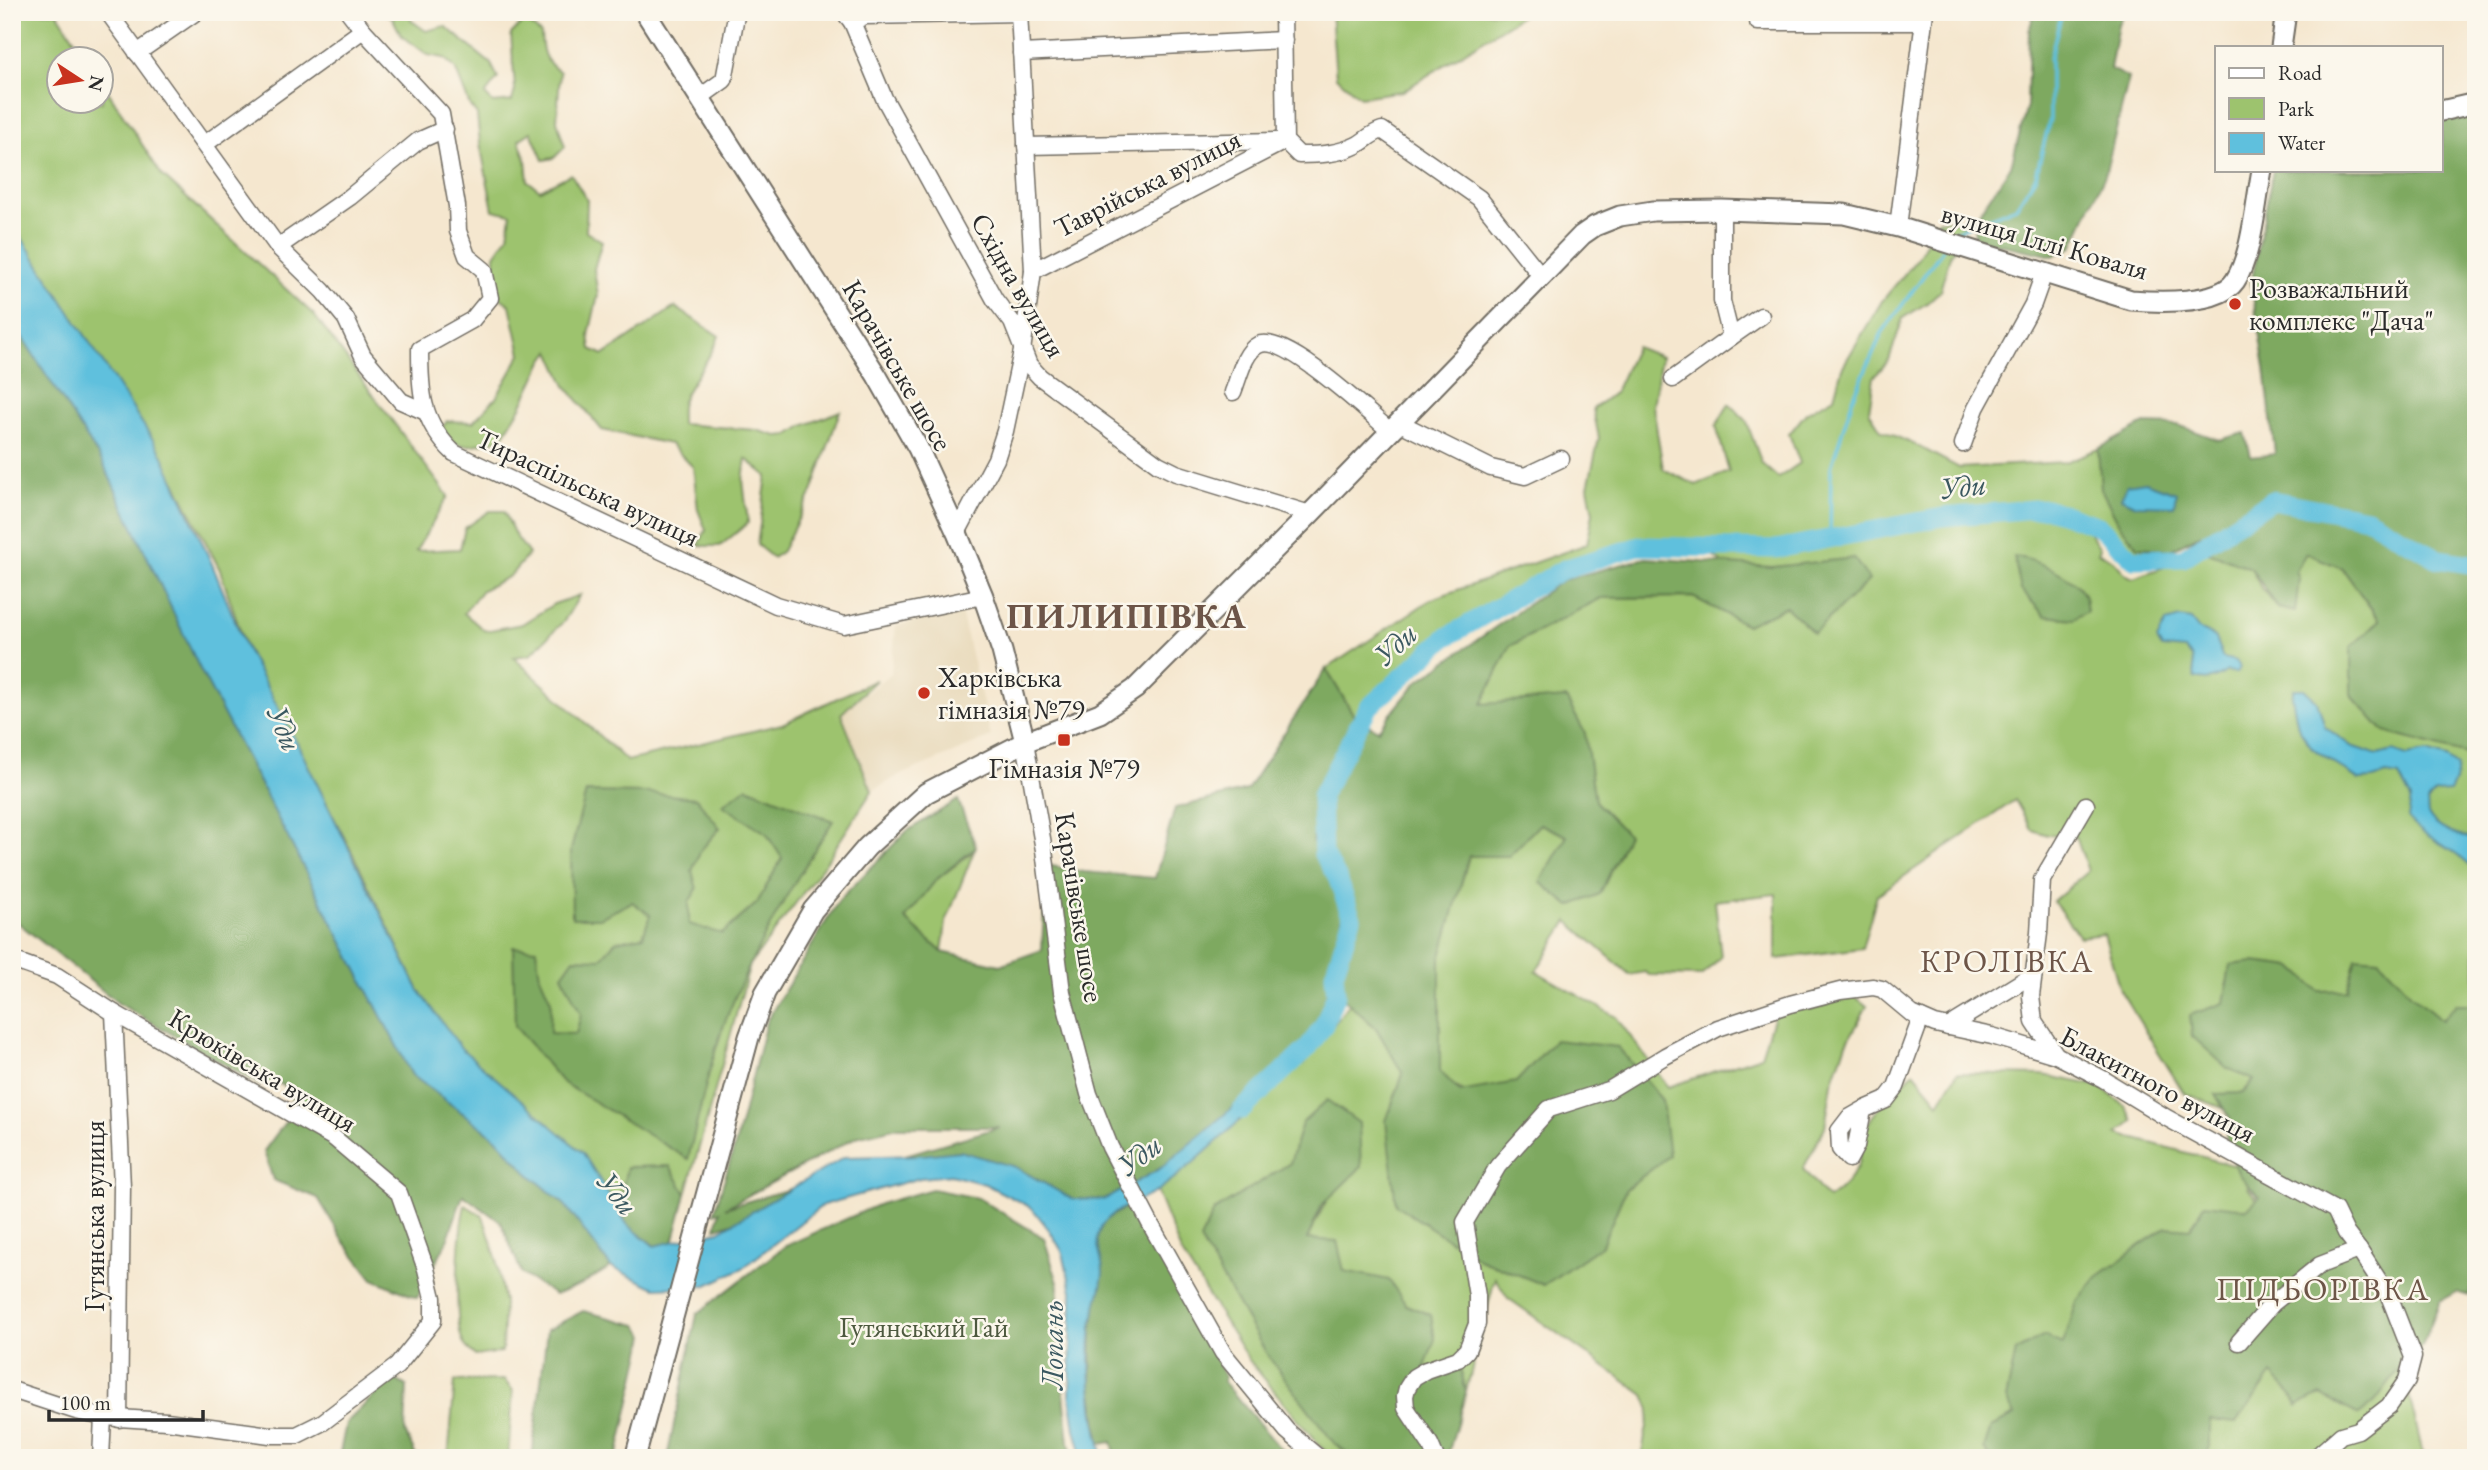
<svg xmlns="http://www.w3.org/2000/svg" width="2488" height="1470" font-family="'EB Garamond',serif">
<style>
.built{fill:#e8d9ba}
.green{fill:#9dc36e;stroke:#64774c;stroke-width:2}
.forest{fill:#7ea961;stroke:#546a46;stroke-width:2;fill-rule:evenodd}
.water{fill:#5fc0dd;stroke:#457684;stroke-width:2}
.lines{fill:none;stroke-linecap:round;stroke-linejoin:round}
.stream{stroke:#5fc0dd;stroke-width:3.5}
.river{stroke:#5fc0dd;stroke-width:19}
.minor-casing{stroke:#726d64;stroke-width:19}
.major-casing{stroke:#726d64;stroke-width:23}
.minor{stroke:#fff;stroke-width:16}
.major{stroke:#fff;stroke-width:19}
.poi-dot{fill:#c8321e;stroke:#fbf7ec;stroke-width:2.5}
.labels{text-anchor:middle;dominant-baseline:central;stroke-width:5;stroke-linejoin:round;paint-order:stroke}
.street-label{font-size:28px;fill:#2b2b2b;stroke:#fbf7ec}
.poi-label{font-size:28px;fill:#2b2b2b;stroke:#fbf7ec;text-anchor:start}
.park-label{font-size:28px;fill:#4d593f;stroke:#fbf7ec}
.water-label{font-size:30px;font-style:italic;fill:#3b5860;stroke:#fbf7ec}
.quarter-label{font-size:32px;letter-spacing:2px;fill:#6d5548;stroke:#fbf7ec}
.district-label{font-size:35px;font-weight:bold;letter-spacing:2px;fill:#6d5548;stroke:#fbf7ec}
</style>
<rect width="100%" height="100%" fill="#fbf7ec"/>
<filter id="ink" filterUnits="userSpaceOnUse"><feTurbulence type="fractalNoise" baseFrequency=".0143" numOctaves="2"/><feDisplacementMap in="SourceGraphic" scale="14" xChannelSelector="R" yChannelSelector="G"/><feConvolveMatrix kernelMatrix="1 2 1 2 8 2 1 2 1" color-interpolation-filters="sRGB"/></filter>
<filter id="wash" filterUnits="userSpaceOnUse"><feTurbulence type="fractalNoise" baseFrequency=".00686" numOctaves="4" result="noise"/><feDisplacementMap in="SourceGraphic" scale="28" xChannelSelector="R" yChannelSelector="G"/><feGaussianBlur stdDeviation="1.57" result="paint"/><feColorMatrix in="noise" values="0 0 0 0 0 0 0 0 0 0 0 0 0 0 0 0 0 1.4 0 .05"/><feComposite in="paint" operator="in"/></filter>
<g filter="url(#wash)">
<rect width="100%" height="100%" fill="#f5e7cf"/>
<polygon class="built" points="960,608 991,737 900,775 872,791 841,714 891,673 896,626"/>
<g class="green">
<polygon points="12,12 57,12 87,59 60,60 60,102 102,102 102,82 161,174 314,315 448,496 416,551 460,549 465,528 490,511 504,511 515,535 529,554 510,576 482,590 464,613 485,631 522,624 554,604 580,595 564,621 530,655 513,657 627,761 782,724 876,680 841,714 872,791 826,862 750,965 686,1194 624,1223 459,1052 418,989 357,862 246,648 220,570 175,482 12,223"/>
<path d="M382 12H408L412 21 426 31 445 26 491 64 498 78 485 95 493 103 512 101 515 90 511 34 525 20 541 34C542 53 544 61 560 72L557 121 565 147 554 158 543 160 531 132 519 140 526 160 528 181 540 190 571 174 587 200 586 232 602 241 594 269 598 295 589 335 591 349 604 355 675 307 719 336C711 360 692 377 682 401 680 408 681 416 681 424L756 430 777 436 789 435 803 426 840 411 812 492 782 551 773 558 757 545 767 476 746 459 743 480 748 523 720 546H698L706 530 698 510 693 467 670 444 602 430 566 386 550 351 543 361 521 407 501 439C476 444 456 455 441 429L447 421 473 422 496 398 521 354 510 305 499 297 495 282V255L508 236 511 214 493 210 480 143 477 115 470 106 455 68 444 58 428 55 401 35 392 17Z"/>
<polygon points="1331,12 1527,12 1403,91 1360,97 1336,77"/>
<polygon points="1939,220 1964,221 1961,236 1950,256 1940,291 1927,303 1903,318 1889,360 1874,377 1869,411 1881,430 1918,446 1959,468 2065,462 2098,449 2173,549 2131,551 2099,526 2037,504 1915,519 1774,544 1641,538 1545,571 1457,624 1356,719 1326,669 1432,599 1587,544 1593,513 1588,487 1599,438 1593,409 1615,392 1636,347 1661,357 1653,406 1663,469 1696,485 1729,472 1716,426 1729,404 1746,420 1762,464 1778,478 1800,463 1789,434 1806,413 1834,397 1842,368 1858,341 1882,301 1917,259"/>
<path d="M2039 514 2053 516 2088 530 2100 548 2098 553C2120 558 2117 572 2133 578L2219 548 2251 568 2261 588 2278 608 2295 568 2306 553 2342 568 2476 756V1041L2442 1020 2358 987 2233 1112 2184 1093 2120 990 2104 934 2080 937 2053 901 2088 871 2076 837 2048 835 2032 830 2015 800 1877 895 1862 948 1776 959V894L1715 901 1721 957 1701 976 1649 975 1645 972 1630 975 1568 921 1536 971 1616 1017 1668 1087 1761 1056 1776 1009H1815L1853 995 1867 1006 1844 1049 1832 1083 1825 1127 1803 1169 1828 1199C1840 1191 1851 1180 1857 1167 1862 1156 1860 1141 1865 1130 1875 1107 1897 1089 1914 1072L1939 1103 1957 1073 2043 1075 2099 1086 2125 1106 2133 1121 2117 1134 2247 1169 2248 1188 2261 1205 2402 1365 2423 1454 2421 1458H1641L1650 1410 1644 1395 1508 1298 1495 1278 1466 1392 1423 1376 1409 1313 1343 1271 1307 1239 1342 1170 1302 1163 1257 1210 1375 1458H1333L1319 1445 1248 1359 1181 1252 1156 1190 1301 1059 1304 1064 1355 996 1378 1018 1403 1074 1389 1115 1471 1094 1440 1080 1432 978 1481 705 1510 646 1601 598 1693 597 1747 625 1780 605 1706 551 1780 552 1938 523Z"/>
<polygon points="974,851 946,922 942,952 905,919 936,880"/>
<path d="M465 1205 483 1216 496 1257 504 1302 502 1352 475 1356C472 1352 466 1348 464 1344 452 1324 459 1229 465 1205Z"/>
<polygon points="504,1380 513,1391 508,1458 448,1458 455,1381"/>
</g>
<g class="forest">
<polygon points="2035,12 2124,12 2118,24 2110,69 2129,78 2105,175 2072,247 2053,256 1975,239 1974,220 2011,166 2027,106 2029,30"/>
<polygon points="2476,113 2476,756 2474,756 2384,732 2351,695 2351,647 2380,620 2342,568 2306,553 2296,570 2299,579 2295,612 2278,608 2251,568 2208,552 2185,547 2201,534 2171,550 2138,547 2120,526 2101,489 2098,449 2144,424 2178,425 2219,440 2245,433 2251,457 2275,454 2265,368 2251,284 2273,170 2441,170 2441,121"/>
<polygon points="12,321 103,463 200,669 412,1075 496,1138 527,1172 565,1205 611,1267 582,1284 555,1295 522,1274 501,1222 463,1195 447,1241 417,1298 373,1279 343,1240 318,1198 273,1180 264,1151 294,1110 289,1088 276,1082 260,1085 118,1003 12,918"/>
<path d="M2014 557C2033 558 2075 576 2084 594 2086 598 2086 607 2087 611L2074 619 2045 616 2021 590Z"/>
<path d="M1646 558 1772 567 1854 558 1869 580 1814 633 1786 607 1747 625 1693 597 1601 598 1510 646 1482 704 1566 698 1585 733 1595 801 1628 835 1600 894 1570 906 1540 882 1567 836 1540 824 1509 856H1469L1440 960V1071L1460 1092 1516 1082 1555 1040 1618 1047 1662 1100 1669 1156 1626 1189 1602 1245 1544 1285 1479 1259 1396 1205 1386 1121 1403 1074 1376 1028 1328 985 1326 998 1315 1028 1288 1064 1161 1168 1104 1200 1072 1199 1015 1167 958 1151 716 1228 720 1211 714 1213 736 1142 766 1022 839 900 907 831 958 800 976 847 936 880 905 919 942 952 1000 965 1042 950 1046 865 1084 872 1155 878 1175 808 1247 790 1326 669 1356 719 1378 730 1417 682 1563 580ZM1354 723 1312 843 1334 756ZM1338 899 1356 918 1328 981 1329 969 1341 934 1343 905ZM898 1127H1000L725 1208 856 1137Z"/>
<path d="M747 787 833 821C793 883 756 945 728 1014 710 1060 700 1111 688 1159L562 1082 515 1026 513 947 536 949 540 976 551 1001 550 1033 576 1034 581 1014 562 975 574 958 600 959 616 941 643 936 650 915 632 902 600 918H572L571 850 586 792 650 793 696 798 720 828 701 850 692 871 697 889 689 902V924L722 934 757 903 782 858 766 833 722 805Z"/>
<polygon points="2356,957 2379,959 2412,995 2442,1020 2456,1004 2473,1004 2472,1037 2476,1041 2476,1282 2469,1296 2456,1292 2440,1301 2422,1346 2402,1365 2373,1404 2359,1415 2321,1395 2297,1406 2291,1394 2272,1374 2236,1423 2210,1420 2210,1447 2205,1458 2180,1456 2162,1458 1991,1458 1984,1449 1991,1427 2015,1415 2006,1399 2016,1351 2044,1336 2063,1344 2077,1302 2097,1277 2166,1227 2190,1229 2205,1204 2247,1209 2259,1197 2239,1175 2225,1141 2230,1119 2215,1094 2243,1093 2254,1080 2227,1068 2192,1036 2190,1015 2224,1003 2230,965 2254,962 2293,967 2319,991 2347,990"/>
<polygon points="1327,1100 1359,1123 1361,1167 1322,1205 1307,1239 1337,1241 1344,1271 1389,1280 1406,1305 1431,1315 1435,1339 1425,1367 1460,1368 1466,1392 1447,1458 1354,1458 1334,1443 1268,1356 1200,1240 1214,1211 1290,1163 1302,1123"/>
<polygon points="670,1166 686,1194 673,1243 655,1246 624,1223 620,1199 627,1167"/>
<polygon points="932,1189 978,1198 1044,1238 1059,1286 1057,1324 1069,1442 1073,1458 667,1458 697,1314 785,1246 880,1204"/>
<polygon points="1131,1205 1151,1238 1225,1377 1223,1381 1278,1446 1291,1458 1116,1458 1112,1442 1100,1444 1091,1385 1092,1330 1096,1301 1101,1286 1096,1244 1098,1232 1106,1219"/>
<polygon points="583,1311 637,1325 645,1335 617,1458 532,1458 547,1330"/>
<polygon points="392,1378 407,1386 405,1432 417,1458 339,1458 346,1423"/>
</g>
<g class="water">
<path d="M12 223 161 452 212 564 246 648 298 745 418 989 462 1049 583 1153 627 1224 654 1246 719 1231 845 1157 921 1155 960 1151 1015 1167 1072 1199 1104 1200 1161 1168 1251 1092 1267 1095C1231 1128 1195 1165 1154 1193 1139 1202 1114 1209 1104 1223 1090 1240 1103 1254 1103 1273 1102 1291 1094 1308 1092 1326 1087 1370 1092 1415 1103 1458H1083L1075 1430 1070 1394 1072 1291 1063 1253 1050 1231 1032 1208 985 1184 951 1175 920 1178 823 1205 743 1268 705 1286 655 1288 611 1267 565 1205 527 1172 496 1138 412 1075 200 669 103 463 12 321Z"/>
<polygon points="2145,482 2176,493 2174,506 2136,505 2121,498 2127,485"/>
<path d="M2180 618 2191 620 2198 629 2214 636 2223 658 2236 661 2240 667 2237 673 2227 671C2216 679 2208 682 2195 678L2192 657 2185 650 2162 648 2157 640 2166 622Z"/>
<path d="M2294 689H2304L2317 701 2325 727 2351 746 2378 755 2393 751 2407 756 2427 752 2446 758 2457 766 2455 782 2450 792 2436 793 2427 802C2428 806 2427 810 2428 814 2436 830 2460 838 2476 838V872C2458 848 2426 841 2408 818L2411 799 2399 776 2386 774 2374 779 2359 780 2312 748 2298 727 2292 697Z"/>
</g>
<g class="lines">
<g class="stream">
<polyline points="1952,233 2016,207 2036,176 2050,119 2050,58 2062,12"/>
<polyline points="1830,539 1831,467 1852,401 1882,333 1943,249"/>
</g>
<polyline class="river" points="1242,1110 1308,1048 1324,1025 1336,994 1334,974 1352,918 1337,877 1323,854 1321,796 1368,708 1445,638 1564,569 1639,546 1776,549 1943,517 2046,508 2099,526 2133,559 2183,558 2272,500 2367,518 2438,559 2476,565"/>
</g>
</g>
<g filter="url(#ink)">
<g class="lines">
<g class="minor-casing">
<g id="minor">
<polyline points="108,12 278,247 323,291 346,319 363,356 401,401 426,412"/>
<path d="M349 12 363 30 441 114 457 206 458 231 467 256 484 270 490 298 472 320 420 349C420 391 421 422 454 453L776 605 844 625 983 596"/>
<polyline points="844,12 852,22 865,16 1019,13"/>
<path d="M1283 12 1285 141 1299 155C1319 155 1339 154 1357 145 1366 140 1372 133 1382 130L1479 198 1542 277"/>
<polyline points="852,22 884,98 995,300 1012,322 1029,365 1040,377 1158,464 1176,473 1310,514"/>
<polyline points="1758,22 1923,22"/>
<polyline points="137,53 196,12"/>
<polyline points="1021,53 1284,40"/>
<polyline points="699,98 724,80 736,16 739,12"/>
<polyline points="205,144 363,30"/>
<polyline points="1026,146 1279,141"/>
<polyline points="1898,227 1925,12"/>
<polyline points="278,247 350,197 418,141 445,129"/>
<polyline points="1033,271 1285,141"/>
<polyline points="1731,337 1761,316"/>
<polyline points="1673,379 1731,337 1722,301 1722,210"/>
<path d="M1233 392C1239 377 1244 352 1258 345 1284 332 1370 414 1391 432"/>
<polyline points="1400,423 1491,468 1525,476 1561,459"/>
<polyline points="1963,444 1976,408 2033,304 2044,273"/>
<polyline points="957,533 996,459 1005,431 1022,351 1033,271 1019,12"/>
<polyline points="1025,742 1044,850 1062,992 1089,1094 1110,1147 1152,1227 1223,1353 1287,1431 1319,1458"/>
<polyline points="12,960 57,976 114,1013 334,1138 399,1193 426,1269 433,1298 433,1321 397,1366 323,1422 297,1435 270,1435 166,1421 103,1417 76,1411 12,1390"/>
<polyline points="114,1013 122,1187 119,1419"/>
<polyline points="1948,1027 2034,974"/>
<polyline points="2056,1055 2034,1022 2031,996 2039,933 2042,880 2086,805"/>
<polyline points="1863,1110 1849,1118 1839,1131 1840,1149 1849,1159 1856,1146 1863,1110 1886,1100 1896,1087 1921,1018"/>
<polyline points="2239,1342 2273,1303 2320,1265 2359,1250"/>
<polyline points="101,1458 103,1417"/>
<polyline points="1436,1458 1430,1444 1406,1408 1405,1396 1407,1388 1414,1377 1426,1370 1458,1359 1467,1350 1477,1324 1477,1296 1465,1222 1498,1166 1549,1109 1609,1090 1665,1056 1718,1028 1790,1004 1840,991 1873,987 1882,989 1912,1014 1935,1024 1992,1036 2056,1055 2103,1079 2167,1118 2335,1210 2346,1233 2359,1250 2390,1298 2413,1357 2407,1380 2389,1406 2358,1430 2341,1435 2315,1458"/>
</g>
</g>
<g class="major-casing">
<g id="major">
<polyline points="645,12 877,376 918,448 957,533 983,596 1002,651 1025,742"/>
<polyline points="2281,47 2286,12"/>
<polyline points="2441,111 2476,103"/>
<path d="M635 1458 749 1037 765 993 813 910 867 847 926 793 1025 742 1100 713 1135 689 1310 514 1582 235 1595 226 1620 216 1653 211 1722 210 1844 214 1898 227 2131 300C2156 302 2219 305 2235 281 2252 256 2256 200 2262 170"/>
</g>
</g>
<use href="#minor" class="minor"/>
<use href="#major" class="major"/>
</g>
</g>
<g class="poi-dot">
<circle cx="2235" cy="304" r="7"/>
<circle cx="924" cy="693" r="7"/>
<rect x="1057" y="733" width="14" height="14" rx="3.5"/>
</g>
<g class="labels">
<g class="street-label">
<text transform="translate(1147 183) rotate(-27)">Таврійська вулиця</text>
<text transform="translate(2045 241) rotate(16)">вулиця Іллі Коваля</text>
<text transform="translate(1019 285) rotate(60)">Східна вулиця</text>
<text transform="translate(898 365) rotate(60)">Карачівське шосе</text>
<text transform="translate(588 487) rotate(25)">Тираспільська вулиця</text>
<text transform="translate(1080 907) rotate(81)">Карачівське шосе</text>
<text transform="translate(263 1070) rotate(31)">Крюківська вулиця</text>
<text transform="translate(2158 1084) rotate(28)">Блакитного вулиця</text>
<text transform="translate(94 1216) rotate(-90)">Гутянська вулиця</text>
</g>
<g class="poi-label">
<text x="2249" y="288">Розважальний<tspan x="2249" dy="32">комплекс "Дача"</tspan></text>
<text x="938" y="677">Харківська<tspan x="938" dy="32">гімназія №79</tspan></text>
<text x="1064" y="768" text-anchor="middle">Гімназія №79</text>
</g>
<g class="park-label">
<text x="924" y="1327">Гутянський Гай</text>
</g>
<g class="water-label">
<text transform="translate(1963 486) rotate(-6)">Уди</text>
<text transform="translate(1395 644) rotate(-42)">Уди</text>
<text transform="translate(285 728) rotate(68)">Уди</text>
<text transform="translate(1139 1155) rotate(-37)">Уди</text>
<text transform="translate(618 1193) rotate(52)">Уди</text>
<text transform="translate(1052 1345) rotate(-90)">Лопань</text>
</g>
<g class="quarter-label">
<text x="2007" y="961">КРОЛІВКА</text>
<text x="2323" y="1289">ПІДБОРІВКА</text>
</g>
<g class="district-label">
<text x="1127" y="615">ПИЛИПІВКА</text>
</g>
</g>
<rect width="2488" height="1470" fill="none" stroke="#fbf7ec" stroke-width="42"/>
<rect x="2215" y="46" width="228" height="126" fill="#fbf7ec" stroke="#a8a59f" stroke-width="2"/>
<rect x="2229" y="68" width="35" height="10" fill="#ffffff" stroke="#a8a59f" stroke-width="2"/>
<text x="2278" y="80" font-size="21" fill="#2b2b2b">Road</text>
<rect x="2229" y="98" width="35" height="21" fill="#9dc36e" stroke="#a8a59f" stroke-width="2"/>
<text x="2278" y="116" font-size="21" fill="#2b2b2b">Park</text>
<rect x="2229" y="133" width="35" height="21" fill="#5fc0dd" stroke="#a8a59f" stroke-width="2"/>
<text x="2278" y="150" font-size="21" fill="#2b2b2b">Water</text>
<g transform="translate(80 80) rotate(102)"><circle r="33" fill="#fbf7ec" stroke="#a8a59f" stroke-width="2"/>
<path d="M0-5L12 26L0 18L-12 26Z" fill="#c8321e"/>
<text y="-10" font-size="19" font-weight="bold" text-anchor="middle" fill="#2b2b2b">N</text>
</g>
<path d="M49 1410v10h154v-10" fill="none" stroke="#2b2b2b" stroke-width="3.5"/>
<text x="60" y="1410" font-size="21" fill="#2b2b2b" stroke="#fbf7ec" stroke-width="5" paint-order="stroke">100 m</text>
</svg>
